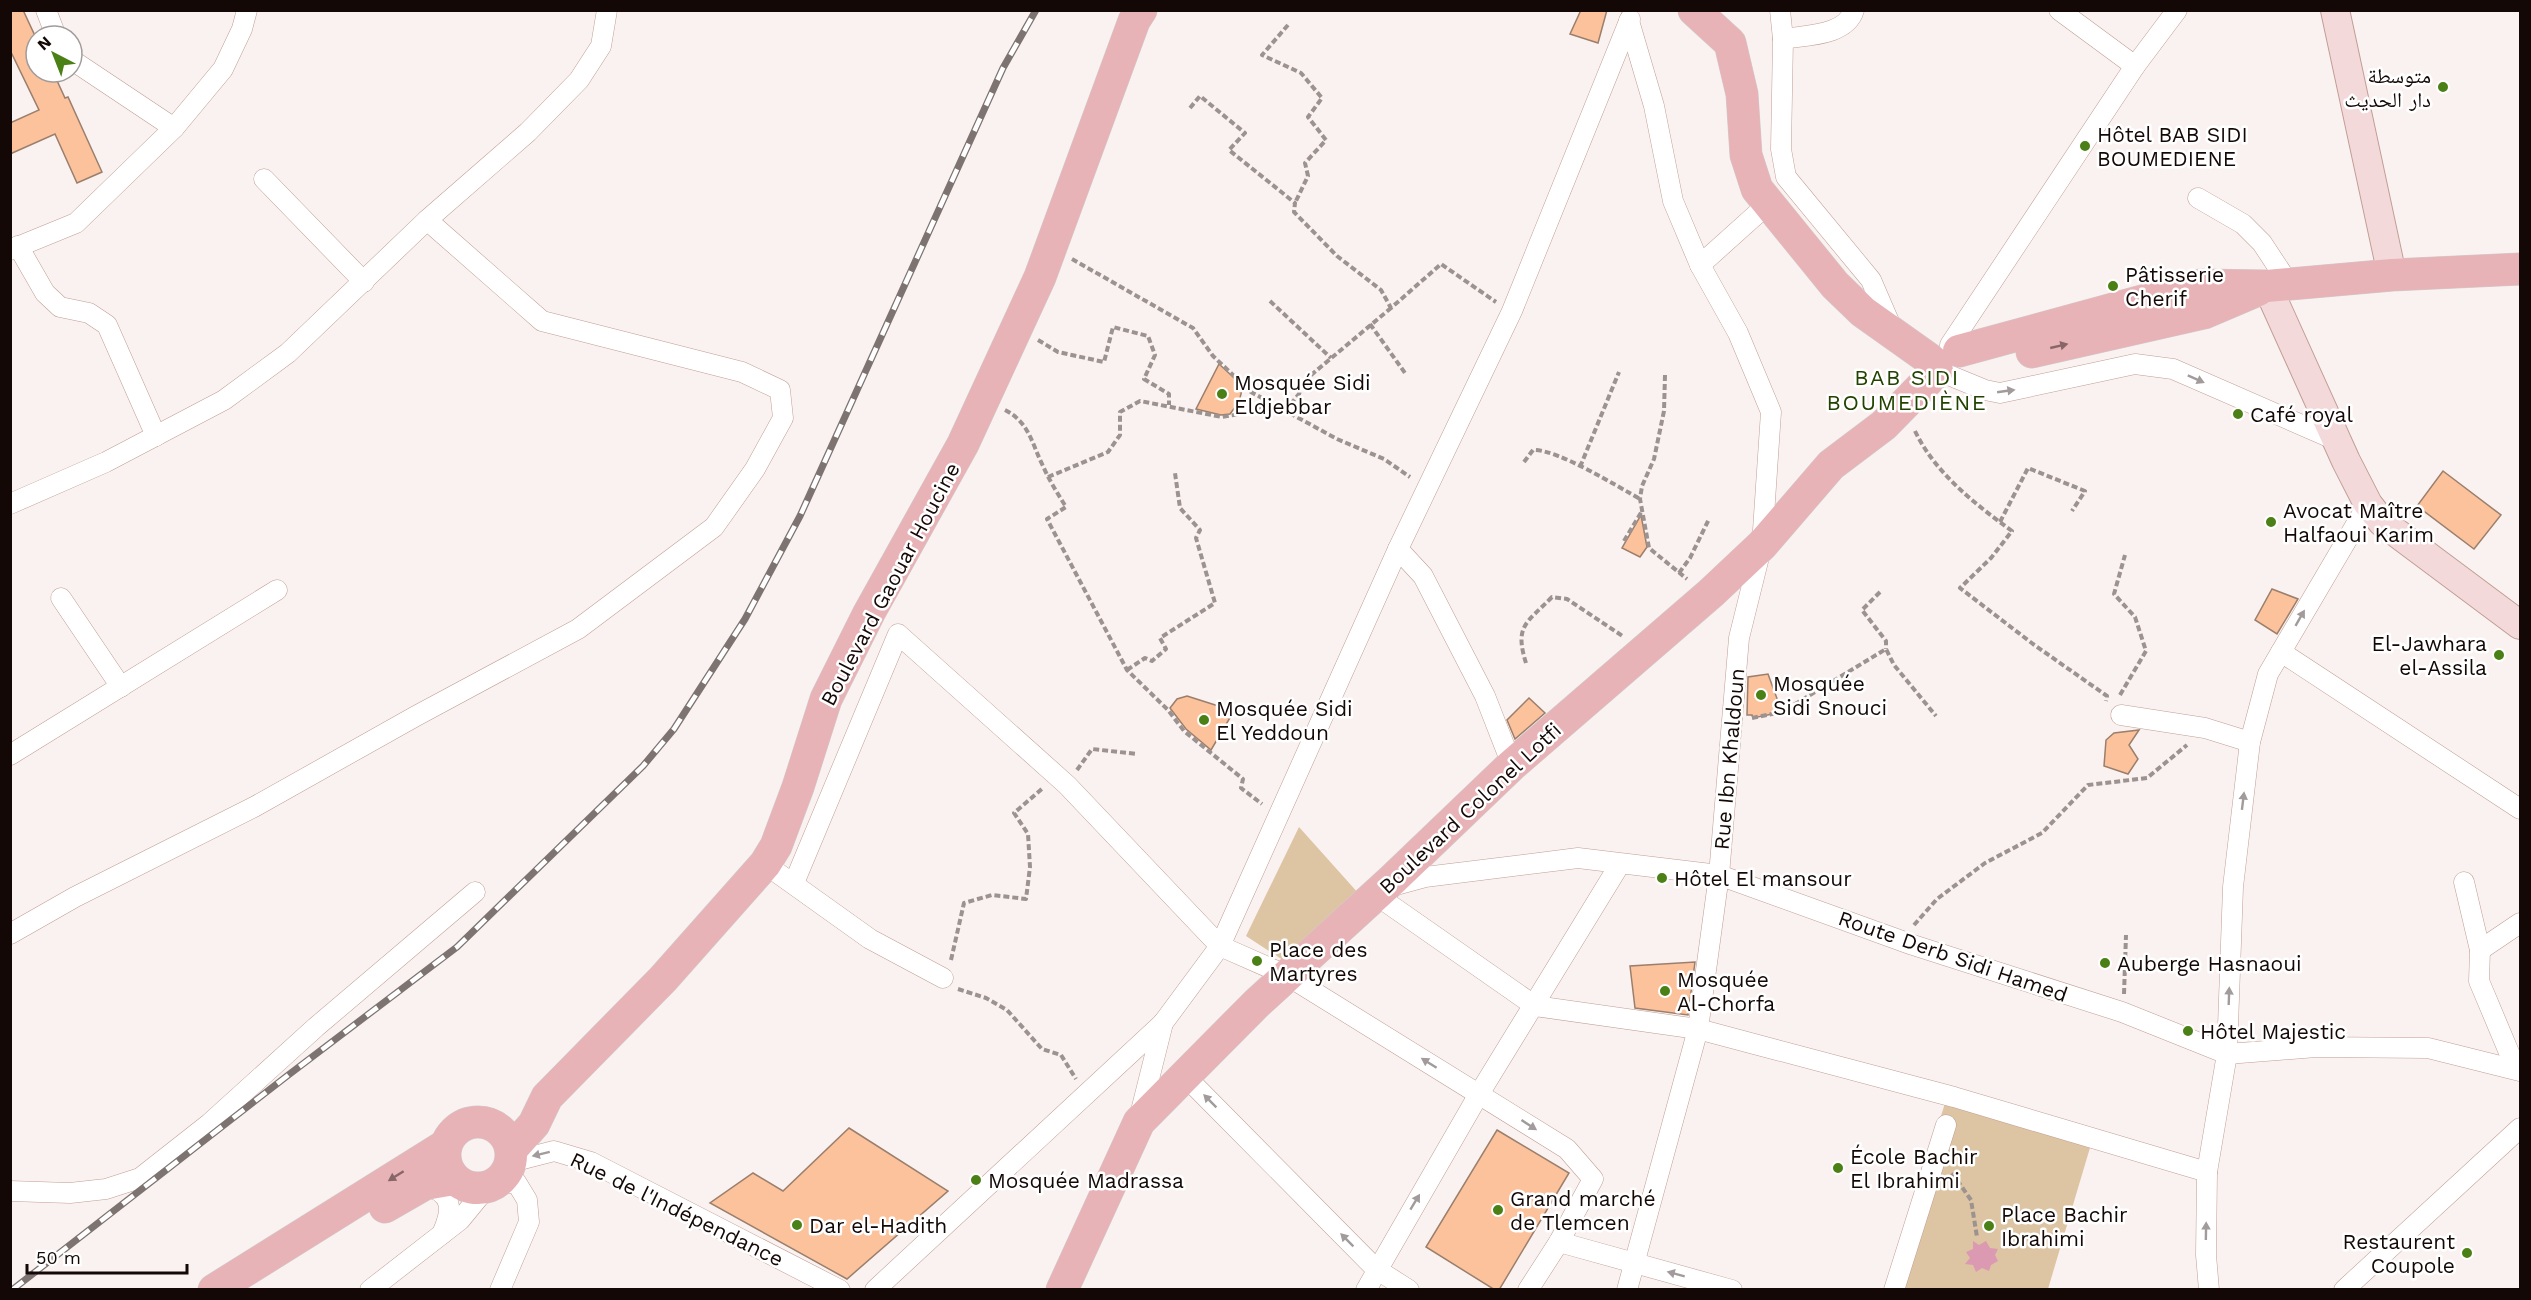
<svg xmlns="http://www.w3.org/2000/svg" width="2531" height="1300" font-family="'Work Sans','Noto Naskh Arabic',sans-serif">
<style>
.green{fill:#ddc4a2}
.water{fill:#db9ab1}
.building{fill:#fbc29c;stroke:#9b7f6c;stroke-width:1.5}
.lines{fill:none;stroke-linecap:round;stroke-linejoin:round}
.street-casing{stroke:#c19e94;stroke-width:21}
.secondary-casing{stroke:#c19e94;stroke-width:30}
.primary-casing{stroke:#d0cecd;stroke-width:33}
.path{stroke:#9c9290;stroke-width:4;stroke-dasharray:6 3;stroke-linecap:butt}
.street{stroke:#fff;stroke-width:20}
.secondary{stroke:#f4d9db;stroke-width:28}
.primary{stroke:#e8b3b7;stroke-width:32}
.rail-casing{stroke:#7d7371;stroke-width:7}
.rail{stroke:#fff;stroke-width:4.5;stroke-dasharray:14;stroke-linecap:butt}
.oneway{fill:#886667}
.oneway2{fill:#a19c9b}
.poi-dot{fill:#4a8016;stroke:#fff;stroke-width:2}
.labels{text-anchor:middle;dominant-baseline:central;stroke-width:5;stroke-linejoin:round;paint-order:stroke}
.poi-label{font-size:21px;fill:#130805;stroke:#fff;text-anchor:start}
.street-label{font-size:21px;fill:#130805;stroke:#fff}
.neighbourhood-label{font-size:22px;letter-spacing:1.5px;fill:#224300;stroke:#fff}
</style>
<rect width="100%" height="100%" fill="#faf2f0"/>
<g class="green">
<polygon points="1299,827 1359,894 1286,962 1246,936"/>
<polygon points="1947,1097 2092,1141 2048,1289 1886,1290"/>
</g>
<polygon class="water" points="1973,1241 1979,1245 1986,1241 1990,1248 1998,1249 1995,1255 1998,1261 1991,1265 1989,1271 1982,1268 1976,1272 1973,1265 1965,1264 1970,1258 1966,1252 1973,1249"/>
<g class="building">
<polygon points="10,10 23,10 36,38 36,72 53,72 65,98 68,97 102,172 77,183 55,134 10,154 10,123 39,110 10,50"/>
<polygon points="1581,10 1607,10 1598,43 1570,34"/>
<polygon points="1219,364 1243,386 1239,402 1230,414 1221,415 1196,409"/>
<polygon points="2443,471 2501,515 2474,549 2417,506"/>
<polygon points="1641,515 1647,547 1640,557 1622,548"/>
<polygon points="2272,589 2298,599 2277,634 2255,620"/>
<polygon points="1768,674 1782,712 1753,718 1752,715 1747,715 1748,677"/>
<polygon points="1187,696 1234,711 1211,750 1186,729 1170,708 1177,699"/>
<polygon points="1529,698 1545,713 1515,739 1507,720"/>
<polygon points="2139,730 2129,745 2138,759 2128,774 2104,766 2106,740 2114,733"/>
<polygon points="1695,962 1688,1015 1635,1008 1630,966"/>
<polygon points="849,1128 948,1191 847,1279 710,1203 753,1173 783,1191"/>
<polygon points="1497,1130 1569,1173 1499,1290 1495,1290 1426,1247"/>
</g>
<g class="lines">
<g class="street-casing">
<g id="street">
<polyline points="46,10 56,36"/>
<polyline points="1780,10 1783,39 1781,149 1786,177 1871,280 1893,331"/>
<polyline points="2059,10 2135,66"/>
<path d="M1783 39C1806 35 1846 36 1854 10"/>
<polyline points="72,60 174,128"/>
<polyline points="264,179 364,282"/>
<polyline points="2198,198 2243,224 2262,243 2289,284"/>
<polyline points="18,246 45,293 60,307 89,313 107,325 156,436"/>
<polyline points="10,250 76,223 174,128 223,69 242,29 247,10"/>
<polyline points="1700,265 1769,203"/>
<polyline points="1950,345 2135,66 2177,10"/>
<polyline points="1951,376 1985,390 2000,393 2135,364 2173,369 2336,440"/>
<polyline points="10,504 106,462 224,400 288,353 427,220 528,132 579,80 601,46 607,10"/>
<polyline points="1398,549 1423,576 1485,696 1512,765"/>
<polyline points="61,598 121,687"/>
<polyline points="2281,652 2520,809"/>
<polyline points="2121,715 2205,728 2250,742"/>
<polyline points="10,755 277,590"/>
<polyline points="765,864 870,939 943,978"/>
<polyline points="2464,882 2480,950 2479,981 2516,1069"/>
<polyline points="794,883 898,634 1067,785 1220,946 1288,976 1567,1149 1593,1179 1559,1242 1528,1290"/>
<polyline points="1392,886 1425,877 1578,858 1719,875 1913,945 2122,1012 2227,1054 2316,1047 2428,1048 2520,1071"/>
<polyline points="1376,895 1535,1006 1698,1029 1954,1097 2207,1172"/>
<polyline points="10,934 75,897 254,807 416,716 578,629 714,527 755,469 783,418 780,390 742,372 542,321 427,220"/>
<polyline points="2480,950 2520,923"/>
<polyline points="1185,1076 1376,1269 1409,1290"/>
<polyline points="1139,1119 1163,1023 1220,946 1398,549 1512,311 1630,19"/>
<polyline points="511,1162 554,1151 591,1162 840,1290"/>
<path d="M425 1184C454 1195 453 1209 442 1234"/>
<polyline points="493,1185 516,1182 527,1200 529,1222 500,1290"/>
<polyline points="10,1191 70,1193 106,1189 140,1178 210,1123 316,1027 475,892"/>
<polyline points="1559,1242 1732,1290"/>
<polyline points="370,1290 460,1220 483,1192 479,1189"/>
<polyline points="875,1290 1163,1023"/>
<polyline points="1366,1290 1479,1094 1620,864"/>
<polyline points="1627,1290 1698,1029 1719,875 1739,638 1762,545 1771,412 1738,333 1700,265 1673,201 1654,106 1629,21"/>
<polyline points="1894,1290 1946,1125"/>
<polyline points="2209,1290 2206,1255 2207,1172 2227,1054 2233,887 2250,742 2268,674 2368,504"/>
<polyline points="2344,1290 2520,1128"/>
</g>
</g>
<g class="secondary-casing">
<g id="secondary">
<polyline points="2335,10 2392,275"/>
<polyline points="2267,286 2346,461 2368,504 2382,522 2520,625"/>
</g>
</g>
<g class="primary-casing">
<g id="primary">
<polyline points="1694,10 1730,43 1742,94 1746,155 1757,189 1835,285 1863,312 1932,361"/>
<polyline points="1959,351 2201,285 2267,286 2392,275 2520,269"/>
<polyline points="2032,352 2204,313 2258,290"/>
<circle cx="478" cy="1155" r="33"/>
<polyline points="511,1150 534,1124 547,1097 663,979 765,864 776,846 798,787 826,699 869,613 963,444 1040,277 1134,21 1141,10"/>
<polyline points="385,1207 425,1184 454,1179"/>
<polyline points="214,1290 446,1145"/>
<polyline points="1062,1290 1139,1122 1256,1004 1393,879 1512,765 1711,593 1762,545 1831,465 1884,425 1937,371"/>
</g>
</g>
<g class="path">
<polyline points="1288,25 1262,55 1301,73 1322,98 1308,117 1326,140 1305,163 1308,176 1295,203"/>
<polyline points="1190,108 1200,96 1245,133 1229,150 1295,203 1294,212 1337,256 1381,290 1391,308 1441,264 1496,302"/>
<polyline points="1072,259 1193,328 1213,356 1251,392 1337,439 1384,459 1410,477"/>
<polyline points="1270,301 1331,358"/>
<polyline points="1370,324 1405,373"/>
<polyline points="1038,340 1058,352 1104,362 1113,327 1148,336 1155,355 1144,379 1169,394 1169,405"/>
<polyline points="1665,375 1664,411 1654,459 1642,486 1640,499 1649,548 1687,579"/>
<path d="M1005 410C1029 422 1032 444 1043 466 1049 480 1058 494 1066 507L1047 519 1127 670 1168 710 1184 731 1243 779 1241 788 1262 804"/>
<polyline points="1285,411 1299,394 1304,381 1391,308"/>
<path d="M1915 431C1935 473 1975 504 2012 531L1991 558 1960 588 2033 644 2107 696 2106 701"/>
<path d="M1524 462 1533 450C1557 449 1617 486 1640 499"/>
<polyline points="1580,467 1619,372"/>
<polyline points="1048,477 1108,452 1120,435 1120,412 1140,401 1222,417 1246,413 1270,403"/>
<polyline points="2000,522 2028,468 2085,491 2072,511"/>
<polyline points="1624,541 1642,511"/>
<polyline points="1679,573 1690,558 1709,519"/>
<polyline points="1880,592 1862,610 1886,641 1886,649"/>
<path d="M1526 663C1514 625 1527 623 1552 597L1567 599 1624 637"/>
<polyline points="1127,670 1145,658 1152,661 1166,649 1160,638 1215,603 1196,538 1200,530 1180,508 1175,473"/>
<polyline points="2120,695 2146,651 2135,617 2114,594 2125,555"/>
<polyline points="1752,718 1782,712 1886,649 1894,665 1936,716"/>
<polyline points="1077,770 1092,749 1137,754"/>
<polyline points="1914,925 1937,899 1985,863 2042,833 2088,785 2147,778 2187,745"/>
<polyline points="951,960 964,903 992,895 1026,899 1030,867 1028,834 1014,813 1043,788"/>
<polyline points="958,989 986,998 1007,1010 1042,1049 1061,1055 1076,1079"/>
<polyline points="2124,994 2126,935"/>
<polyline points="1952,1173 1971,1200 1977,1237"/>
</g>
<use href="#street" class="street"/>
<use href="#secondary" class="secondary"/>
<use href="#primary" class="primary"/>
<g class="rail-casing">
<polyline id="rail" points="12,1290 287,1076 457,947 643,766 674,729 745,619 800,516 1003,68 1036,10"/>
</g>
<use href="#rail" class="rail"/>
</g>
<defs><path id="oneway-solid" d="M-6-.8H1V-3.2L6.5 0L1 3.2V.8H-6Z" transform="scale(1.5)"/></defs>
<g class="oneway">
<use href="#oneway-solid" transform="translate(2059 346) rotate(-13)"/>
<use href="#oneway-solid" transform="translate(396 1176) rotate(148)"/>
</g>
<g class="oneway2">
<use href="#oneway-solid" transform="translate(2196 379) rotate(24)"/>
<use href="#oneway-solid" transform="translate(2006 391) rotate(-8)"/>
<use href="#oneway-solid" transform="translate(2300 618) rotate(-60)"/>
<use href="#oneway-solid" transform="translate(2243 801) rotate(-83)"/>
<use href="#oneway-solid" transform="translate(2229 996) rotate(-88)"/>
<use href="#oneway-solid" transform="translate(1429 1063) rotate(-148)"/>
<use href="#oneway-solid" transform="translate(1210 1101) rotate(-135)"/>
<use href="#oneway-solid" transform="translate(1529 1125) rotate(33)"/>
<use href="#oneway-solid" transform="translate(541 1154) rotate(166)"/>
<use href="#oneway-solid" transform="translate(1415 1202) rotate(-59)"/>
<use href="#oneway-solid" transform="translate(2206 1231) rotate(-89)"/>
<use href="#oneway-solid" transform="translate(1347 1240) rotate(-135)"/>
<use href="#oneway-solid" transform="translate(1676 1274) rotate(-165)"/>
</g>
<g class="poi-dot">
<circle cx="2443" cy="87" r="6"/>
<circle cx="2085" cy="146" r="6"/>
<circle cx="2113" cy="286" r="6"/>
<circle cx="1222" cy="394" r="6"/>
<circle cx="2238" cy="414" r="6"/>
<circle cx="2271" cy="522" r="6"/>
<circle cx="2499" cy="655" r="6"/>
<circle cx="1761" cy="695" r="6"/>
<circle cx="1204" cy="720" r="6"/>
<circle cx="1662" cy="878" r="6"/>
<circle cx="1257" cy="961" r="6"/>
<circle cx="2105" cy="963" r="6"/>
<circle cx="1665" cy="991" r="6"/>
<circle cx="2188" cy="1031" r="6"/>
<circle cx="1838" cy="1168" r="6"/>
<circle cx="976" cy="1180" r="6"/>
<circle cx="1498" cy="1210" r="6"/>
<circle cx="797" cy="1225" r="6"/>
<circle cx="1989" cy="1226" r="6"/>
<circle cx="2467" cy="1253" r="6"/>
</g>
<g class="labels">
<g class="poi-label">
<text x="2431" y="75" text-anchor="end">متوسطة<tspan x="2431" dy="24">دار الحديث</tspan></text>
<text x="2097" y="134">Hôtel BAB SIDI<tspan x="2097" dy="24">BOUMEDIENE</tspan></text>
<text x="2125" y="274">Pâtisserie<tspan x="2125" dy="24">Cherif</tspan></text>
<text x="1234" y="382">Mosquée Sidi<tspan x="1234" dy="24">Eldjebbar</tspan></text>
<text x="2250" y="414">Café royal</text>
<text x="2283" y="510">Avocat Maître<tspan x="2283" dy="24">Halfaoui Karim</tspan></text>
<text x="2487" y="643" text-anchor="end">El-Jawhara<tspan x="2487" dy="24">el-Assila</tspan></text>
<text x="1773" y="683">Mosquée<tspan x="1773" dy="24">Sidi Snouci</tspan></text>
<text x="1216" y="708">Mosquée Sidi<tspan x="1216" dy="24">El Yeddoun</tspan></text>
<text x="1674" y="878">Hôtel El mansour</text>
<text x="1269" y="949">Place des<tspan x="1269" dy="24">Martyres</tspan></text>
<text x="2117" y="963">Auberge Hasnaoui</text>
<text x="1677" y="979">Mosquée<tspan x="1677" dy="24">Al-Chorfa</tspan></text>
<text x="2200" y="1031">Hôtel Majestic</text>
<text x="1850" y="1156">École Bachir<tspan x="1850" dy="24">El Ibrahimi</tspan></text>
<text x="988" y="1180">Mosquée Madrassa</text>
<text x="1510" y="1198">Grand marché<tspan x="1510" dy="24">de Tlemcen</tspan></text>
<text x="2001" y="1214">Place Bachir<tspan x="2001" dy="24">Ibrahimi</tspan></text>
<text x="809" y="1225">Dar el-Hadith</text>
<text x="2455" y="1241" text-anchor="end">Restaurent<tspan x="2455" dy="24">Coupole</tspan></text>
</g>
<g class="street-label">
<text transform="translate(890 584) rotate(-62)">Boulevard Gaouar Houcine</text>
<text transform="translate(1729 759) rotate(-85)">Rue Ibn Khaldoun</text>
<text transform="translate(1470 808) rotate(-43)">Boulevard Colonel Lotfi</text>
<text transform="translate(1953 956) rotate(19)">Route Derb Sidi Hamed</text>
<text transform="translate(677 1209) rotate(26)">Rue de l'Indépendance</text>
</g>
<g class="neighbourhood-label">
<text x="1907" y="377">BAB SIDI<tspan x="1907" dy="25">BOUMEDIÈNE</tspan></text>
</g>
</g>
<rect width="2531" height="1300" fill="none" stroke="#130805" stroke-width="24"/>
<g transform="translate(54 54) rotate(318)"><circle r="28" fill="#ffffff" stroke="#a19c9b" stroke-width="1.5"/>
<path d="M0-4.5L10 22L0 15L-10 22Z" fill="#4a8016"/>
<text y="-9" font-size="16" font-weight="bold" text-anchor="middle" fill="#130805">N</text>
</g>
<path d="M27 1264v9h160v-9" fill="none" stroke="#130805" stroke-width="3"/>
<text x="36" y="1264" font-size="18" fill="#130805" stroke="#ffffff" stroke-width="4.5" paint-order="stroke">50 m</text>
</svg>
